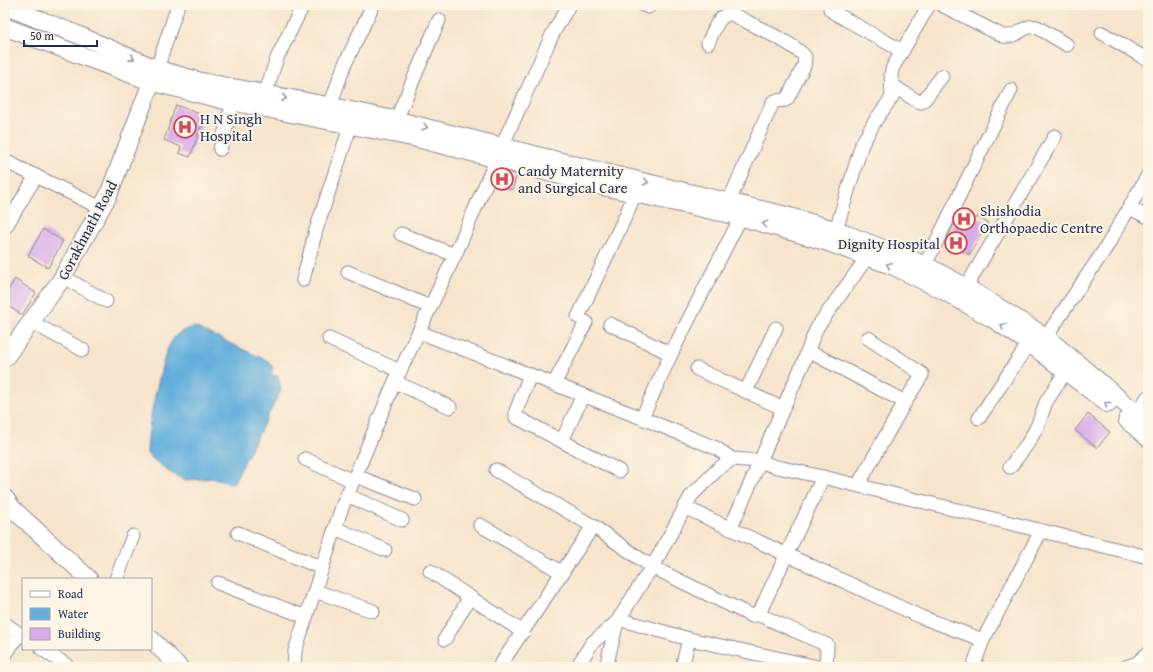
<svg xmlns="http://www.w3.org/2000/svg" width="1153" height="672" font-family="'Gentium Book Plus',serif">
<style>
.water{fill:#63afdc;stroke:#3f6f9d}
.building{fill:#d8abe9}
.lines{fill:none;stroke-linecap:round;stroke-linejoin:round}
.minor-casing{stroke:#898a95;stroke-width:15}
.major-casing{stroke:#898a95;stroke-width:19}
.minor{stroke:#fff;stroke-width:13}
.major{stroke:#fff;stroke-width:17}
.oneway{stroke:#8d97ae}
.labels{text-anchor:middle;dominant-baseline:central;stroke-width:4;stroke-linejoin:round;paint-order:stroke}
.poi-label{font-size:15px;fill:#1b2f5e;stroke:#fcf5e5;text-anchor:start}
.street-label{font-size:15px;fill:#1b2f5e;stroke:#fcf5e5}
</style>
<rect width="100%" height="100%" fill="#fcf5e5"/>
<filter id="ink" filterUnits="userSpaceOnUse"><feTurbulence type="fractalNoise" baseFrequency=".025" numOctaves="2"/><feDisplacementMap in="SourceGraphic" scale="8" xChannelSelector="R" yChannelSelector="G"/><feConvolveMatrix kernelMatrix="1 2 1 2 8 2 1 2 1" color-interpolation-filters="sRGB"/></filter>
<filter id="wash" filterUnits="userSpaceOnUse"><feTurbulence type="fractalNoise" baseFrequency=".012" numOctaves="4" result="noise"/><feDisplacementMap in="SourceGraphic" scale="16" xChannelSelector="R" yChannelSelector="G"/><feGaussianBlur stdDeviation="0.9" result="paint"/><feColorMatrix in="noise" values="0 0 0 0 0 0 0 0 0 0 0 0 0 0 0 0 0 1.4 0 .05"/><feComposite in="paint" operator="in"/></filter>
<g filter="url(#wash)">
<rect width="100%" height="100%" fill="#f7e4cc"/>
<path class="water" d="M195 327 268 361 273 367 271 375 278 376 281 390 233 484 214 478 185 480 169 472 147 454C148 427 153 402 160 375 163 363 166 348 174 338 179 331 187 329 195 327Z"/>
<g id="blocks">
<g class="building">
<polygon points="176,105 205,116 190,157 179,153 181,147 164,140"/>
<polygon points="500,170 517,175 512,190 494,184"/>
<polygon points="961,210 976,219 977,217 988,223 969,255 946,241"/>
<polygon points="43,229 63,241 48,268 28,256"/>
<polygon points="15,279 36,293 22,315 5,304 5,295"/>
<polygon points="1088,414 1110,432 1097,448 1075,430"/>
</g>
</g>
</g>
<g filter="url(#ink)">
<use href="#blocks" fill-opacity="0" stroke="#898a95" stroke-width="1"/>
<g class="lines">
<g class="minor-casing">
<g id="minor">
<polyline points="643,5 648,7"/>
<polyline points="830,5 830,9 833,12 902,51"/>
<path d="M942 5 1003 36C1020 38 1022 24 1037 27L1067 45"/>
<polyline points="1102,33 1148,60"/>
<path d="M708 43C713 33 718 13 732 14 748 23 796 44 805 57L804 66 787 99C783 103 777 98 773 102L729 201"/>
<polyline points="157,69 178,5"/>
<polyline points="892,85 917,101 921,102 924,100 942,76"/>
<polyline points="265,94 277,58 303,5"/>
<polyline points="330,106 344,66 373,5"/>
<polyline points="396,120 439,20"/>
<polyline points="502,146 552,35 569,5"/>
<polyline points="220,149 233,102"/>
<polyline points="5,161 101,208"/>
<polyline points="1129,208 1148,217"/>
<polyline points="5,228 36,176"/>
<polyline points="836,230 862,144 875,121 892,97 891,74 893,67 929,5"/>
<polyline points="401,234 455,255"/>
<polyline points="925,265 1011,90"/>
<polyline points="348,272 430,307"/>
<polyline points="63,277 106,301"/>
<polyline points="303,280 316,230 351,124"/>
<polyline points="966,287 1055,136"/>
<polyline points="578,317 626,215 635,193"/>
<polyline points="31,322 83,350"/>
<polyline points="610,324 671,354"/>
<polyline points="419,332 642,418 716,448 732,459"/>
<polyline points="1046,337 1107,246 1148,175"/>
<polyline points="329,339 400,371"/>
<polyline points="807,352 818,356 905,402"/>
<polyline points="697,369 782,408"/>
<polyline points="530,375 516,411 516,417 619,471"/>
<polyline points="395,382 450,407"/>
<polyline points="554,384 586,322"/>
<polyline points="746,391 776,328"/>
<polyline points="1136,413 1148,397"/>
<polyline points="642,418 671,354 741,217"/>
<polyline points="979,418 1029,343"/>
<polyline points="562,441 583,395"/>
<polyline points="305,459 353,481"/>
<polyline points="1010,467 1028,443 1037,427 1046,402 1066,371"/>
<polyline points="496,470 593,526 499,667"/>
<polyline points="356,476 415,499"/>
<polyline points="858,485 905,402 922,375 922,374 868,338"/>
<polyline points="347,495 402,520"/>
<polyline points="684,507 921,617 983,640"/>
<polyline points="480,525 563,573"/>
<polyline points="593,526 652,567 752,616 757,614 762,607 823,477"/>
<polyline points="335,528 385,550"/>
<path d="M730 529C755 475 777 420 802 366 808 352 811 339 818 326L868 256"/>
<polyline points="238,533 322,568"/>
<polyline points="430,571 523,632"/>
<polyline points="116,579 133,536"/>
<polyline points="218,583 306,617"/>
<polyline points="315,591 373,611"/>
<polyline points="757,614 827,645 826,667"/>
<polyline points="620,617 625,621 629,622 689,639 818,667"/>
<polyline points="5,624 23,636"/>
<polyline points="445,639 470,597"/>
<polyline points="42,649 66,665 65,667"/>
<polyline points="5,655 19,634"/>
<polyline points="294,667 295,651 341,510 392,388 455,255 497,158"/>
<polyline points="577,667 592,643 617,622 658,557 691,496 718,469 732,459 760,461 773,466 823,477 1148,557"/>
<polyline points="606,667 617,622"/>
<polyline points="682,667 689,639"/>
<polyline points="973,667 983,640 1041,531"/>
<polyline points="1126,667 1137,663 1148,653"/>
</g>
</g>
<g class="major-casing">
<g id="major">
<polyline points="5,6 76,34 157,69 199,81 330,106 396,120 615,175 780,214 836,230 925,265 966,287 1046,337 1148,423"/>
<polyline points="5,27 152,82 223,100 415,138 601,186 741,217 824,241 893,266 944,291 993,319 1029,343 1108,404"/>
<polyline points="5,358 61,280 108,196 155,73"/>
<polyline points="1127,420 1148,438"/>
<polyline points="5,498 12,508 89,579"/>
<polyline points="151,639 179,667"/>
</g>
</g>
<use href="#minor" class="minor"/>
<use href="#major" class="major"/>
</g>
<defs><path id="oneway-chevron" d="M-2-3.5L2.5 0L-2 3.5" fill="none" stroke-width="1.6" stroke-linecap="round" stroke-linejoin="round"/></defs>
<g class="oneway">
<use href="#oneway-chevron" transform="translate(132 58) rotate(24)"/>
<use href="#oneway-chevron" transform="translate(284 98) rotate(10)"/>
<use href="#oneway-chevron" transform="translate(425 127) rotate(14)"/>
<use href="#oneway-chevron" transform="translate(646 182) rotate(13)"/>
<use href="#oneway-chevron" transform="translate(765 224) rotate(-165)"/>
<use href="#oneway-chevron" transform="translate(889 265) rotate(-157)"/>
<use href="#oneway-chevron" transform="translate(1003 326) rotate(-147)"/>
<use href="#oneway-chevron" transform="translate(1107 404) rotate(-141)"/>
</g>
</g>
<defs>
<g id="hospital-ring" transform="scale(1.15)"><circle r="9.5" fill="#fcf5e5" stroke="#d1495b" stroke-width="1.5"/><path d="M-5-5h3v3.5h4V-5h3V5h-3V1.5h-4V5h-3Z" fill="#d1495b"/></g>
</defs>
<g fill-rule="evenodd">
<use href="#hospital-ring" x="185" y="127"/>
<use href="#hospital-ring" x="502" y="179"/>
<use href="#hospital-ring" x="964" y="219"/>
<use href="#hospital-ring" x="956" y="243"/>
</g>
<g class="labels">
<g class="poi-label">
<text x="200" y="118">H N Singh<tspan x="200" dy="17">Hospital</tspan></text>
<text x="518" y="170">Candy Maternity<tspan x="518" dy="17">and Surgical Care</tspan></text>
<text x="980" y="210">Shishodia<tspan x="980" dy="17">Orthopaedic Centre</tspan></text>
<text x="940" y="243" text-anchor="end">Dignity Hospital</text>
</g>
<g class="street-label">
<text transform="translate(87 230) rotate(-62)">Gorakhnath Road</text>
</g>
</g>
<rect width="1153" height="672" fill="none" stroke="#fcf5e5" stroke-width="20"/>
<rect x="22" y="578" width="130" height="72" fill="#fcf5e5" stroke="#a2a6af"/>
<rect x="30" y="591" width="20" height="6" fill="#ffffff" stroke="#a2a6af"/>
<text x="58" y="598" font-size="12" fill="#1b2f5e">Road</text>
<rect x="30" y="608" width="20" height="12" fill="#63afdc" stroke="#a2a6af"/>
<text x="58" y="618" font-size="12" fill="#1b2f5e">Water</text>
<rect x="30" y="628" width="20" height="12" fill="#d8abe9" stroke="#a2a6af"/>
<text x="58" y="638" font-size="12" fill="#1b2f5e">Building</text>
<path d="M24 40v6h73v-6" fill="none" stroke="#1b2f5e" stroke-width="2"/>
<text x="30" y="40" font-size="12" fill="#1b2f5e" stroke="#fcf5e5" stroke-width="3" paint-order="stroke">50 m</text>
</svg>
